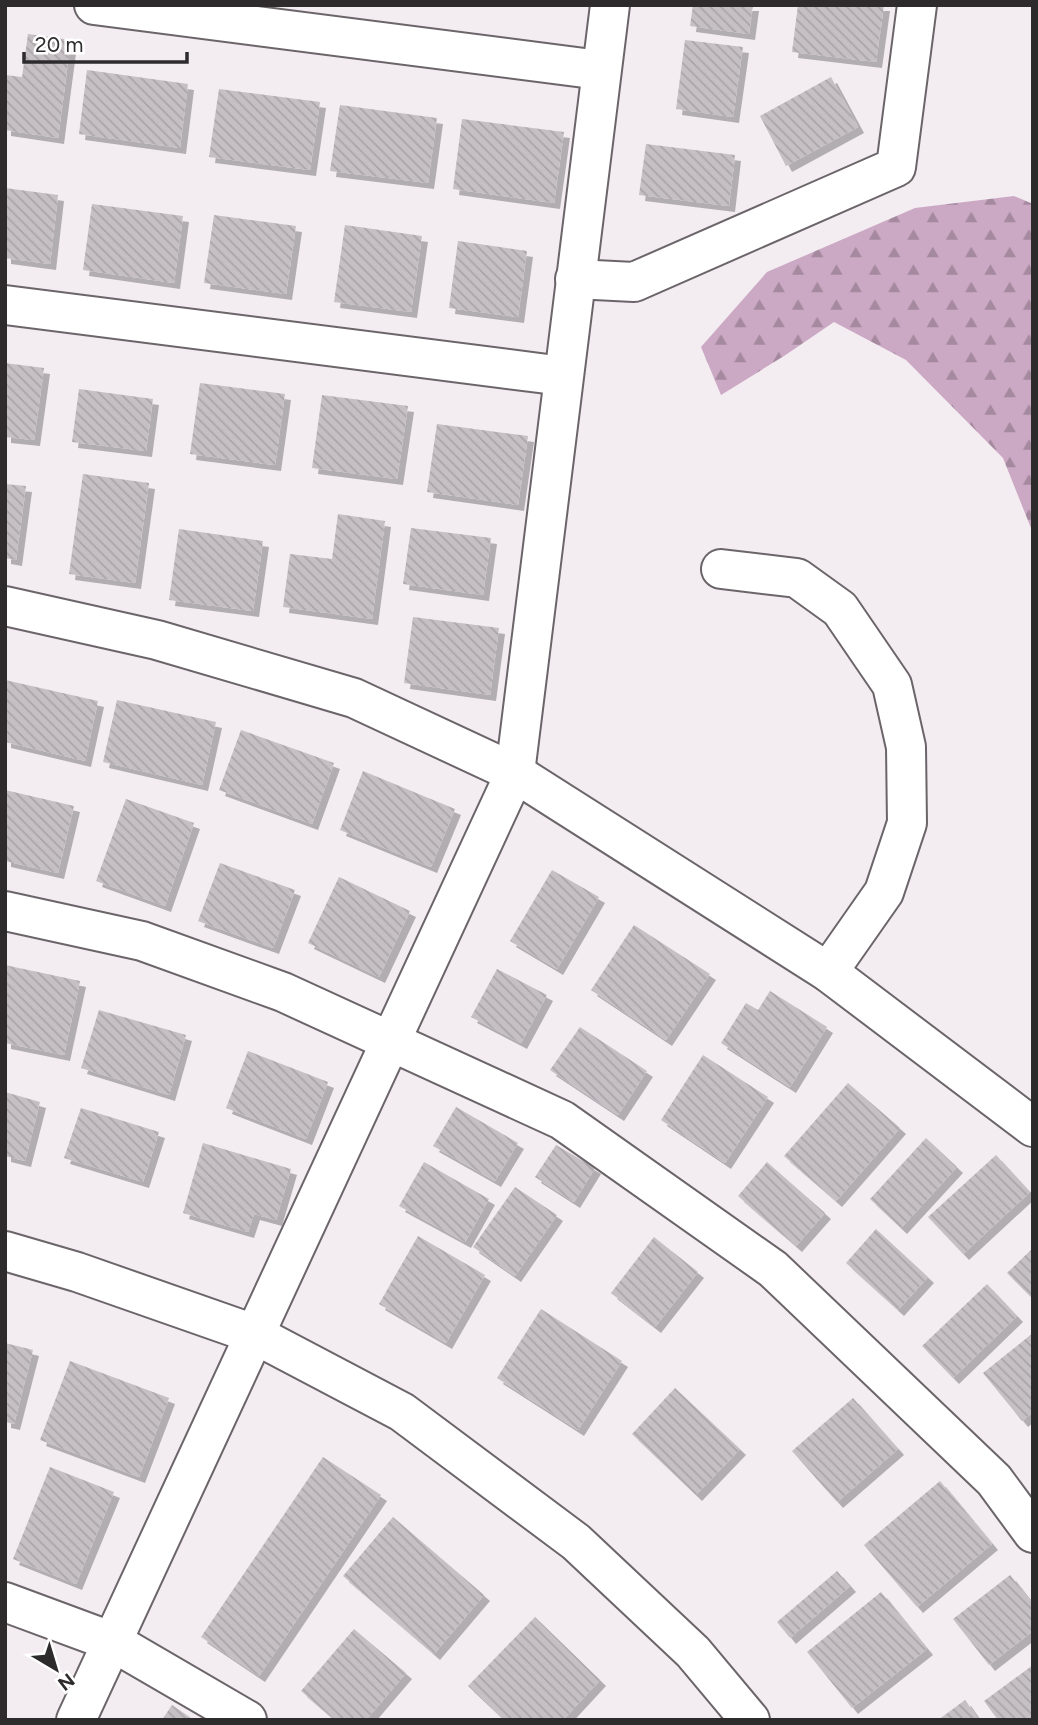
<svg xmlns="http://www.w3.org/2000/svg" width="1038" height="1725" font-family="Figtree,sans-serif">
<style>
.forest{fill:url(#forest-firs)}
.building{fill:url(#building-back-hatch);filter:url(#shadow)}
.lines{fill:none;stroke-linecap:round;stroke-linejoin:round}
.minor-casing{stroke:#6b6569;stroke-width:42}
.minor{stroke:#fff;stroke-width:38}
</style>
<defs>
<pattern id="forest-firs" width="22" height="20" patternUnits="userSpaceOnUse" patternTransform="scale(1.75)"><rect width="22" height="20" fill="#cba8c3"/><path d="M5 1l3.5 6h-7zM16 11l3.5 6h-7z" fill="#a5899f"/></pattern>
<pattern id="building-back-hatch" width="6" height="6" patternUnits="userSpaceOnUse" patternTransform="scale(1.75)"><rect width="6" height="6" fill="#c6c0c5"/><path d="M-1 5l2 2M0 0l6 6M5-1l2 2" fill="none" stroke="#aaa5a9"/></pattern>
<filter id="shadow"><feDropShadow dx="6" dy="6" stdDeviation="0" flood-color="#0004"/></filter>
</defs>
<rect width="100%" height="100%" fill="#f3ecf1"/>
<polygon class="forest" points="1014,196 1033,204 1033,533 1003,458 906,360 834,322 784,356 721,395 701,347 767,272 915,208"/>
<g class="building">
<polygon points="693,5 753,5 749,34 690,26"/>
<polygon points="798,5 884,5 876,62 792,52"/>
<polygon points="28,34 71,40 58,138 5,130 5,75 22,77"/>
<polygon points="685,40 743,47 733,117 676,109"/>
<polygon points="87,70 188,84 180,148 79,134"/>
<polygon points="831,77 858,127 786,166 760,116"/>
<polygon points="219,89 320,102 310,170 209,157"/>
<polygon points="340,105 437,118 428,183 330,171"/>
<polygon points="462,119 564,132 554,203 453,189"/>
<polygon points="646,144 735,155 729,206 639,195"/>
<polygon points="5,188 58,195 50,264 5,258"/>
<polygon points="92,204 183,216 174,283 83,270"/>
<polygon points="214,215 296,226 286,294 204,283"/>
<polygon points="345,225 422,236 411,312 334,302"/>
<polygon points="458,241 527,251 518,317 449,308"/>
<polygon points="5,363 44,368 34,440 5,437"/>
<polygon points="200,383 285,394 275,465 190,454"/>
<polygon points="79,389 153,399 146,451 72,442"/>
<polygon points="322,395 408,406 397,479 312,468"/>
<polygon points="437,424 528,436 518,505 427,492"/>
<polygon points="83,474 149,483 135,583 69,574"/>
<polygon points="5,484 26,486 16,560 5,558"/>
<polygon points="338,514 385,521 372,619 283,607 290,554 332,559"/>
<polygon points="411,528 491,538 483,595 403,584"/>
<polygon points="179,529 263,541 253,611 169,600"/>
<polygon points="413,617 499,628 490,695 404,683"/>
<polygon points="5,680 98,701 85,761 5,742"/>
<polygon points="117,700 216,722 202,785 103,762"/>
<polygon points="241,730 334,763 312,824 219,790"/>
<polygon points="363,771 455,809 431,867 340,830"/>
<polygon points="5,790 74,806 58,873 5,861"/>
<polygon points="126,799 194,823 165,906 96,881"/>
<polygon points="220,863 295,890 273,948 198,921"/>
<polygon points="552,870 599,897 557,969 510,941"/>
<polygon points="339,877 410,911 379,977 308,943"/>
<polygon points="634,925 710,974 666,1040 591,990"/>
<polygon points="5,965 80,981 64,1055 5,1043"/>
<polygon points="497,969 547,995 521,1043 471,1017"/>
<polygon points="770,991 827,1027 790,1087 721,1043 746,1003 758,1010"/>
<polygon points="99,1010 186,1035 169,1095 81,1068"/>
<polygon points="580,1027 647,1071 618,1115 550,1070"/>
<polygon points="248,1051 328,1082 306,1139 226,1108"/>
<polygon points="703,1055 768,1097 725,1163 661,1120"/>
<polygon points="848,1083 900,1128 836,1201 784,1156"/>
<polygon points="5,1092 40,1102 25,1161 5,1156"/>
<polygon points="456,1107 518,1143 495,1181 433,1146"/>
<polygon points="81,1108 159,1132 143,1182 64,1158"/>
<polygon points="926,1138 957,1167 901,1228 870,1199"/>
<polygon points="203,1143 291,1169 276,1220 254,1214 248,1232 183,1213"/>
<polygon points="556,1145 595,1168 574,1202 535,1177"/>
<polygon points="996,1155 1030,1192 963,1254 928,1217"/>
<polygon points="424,1162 489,1199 465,1242 399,1206"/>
<polygon points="767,1162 825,1213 796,1246 738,1196"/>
<polygon points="515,1187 557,1215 515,1276 473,1247"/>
<polygon points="876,1229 928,1277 898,1310 846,1263"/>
<polygon points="418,1236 485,1275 446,1343 379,1304"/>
<polygon points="654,1237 698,1272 655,1327 611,1293"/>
<polygon points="1033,1248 1033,1299 1007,1273"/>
<polygon points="987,1284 1017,1316 953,1378 922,1346"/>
<polygon points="541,1309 622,1361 578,1430 497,1378"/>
<polygon points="1033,1333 1033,1412 1022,1421 983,1373"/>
<polygon points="5,1343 33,1350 14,1424 5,1422"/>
<polygon points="70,1361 169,1398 139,1477 40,1440"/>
<polygon points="675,1388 740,1449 696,1495 632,1434"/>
<polygon points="853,1398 898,1449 837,1502 792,1451"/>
<polygon points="323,1457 381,1495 259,1676 201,1637"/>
<polygon points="50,1467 114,1492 76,1584 13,1559"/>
<polygon points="940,1481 992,1544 917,1607 864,1545"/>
<polygon points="393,1517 484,1595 434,1654 343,1576"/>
<polygon points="837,1571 850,1586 790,1638 777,1622"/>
<polygon points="1010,1575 1033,1604 1033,1631 989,1665 953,1619"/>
<polygon points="881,1592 927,1649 852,1708 807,1652"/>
<polygon points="535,1617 600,1680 563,1720 504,1720 468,1686"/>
<polygon points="354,1629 406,1673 366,1720 335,1720 301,1691"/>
<polygon points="1033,1665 1033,1720 998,1720 984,1701"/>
<polygon points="965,1700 979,1720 938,1720"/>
<polygon points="172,1705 194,1720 162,1720"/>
</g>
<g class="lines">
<g class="minor-casing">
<g id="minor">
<polyline points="94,5 600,70"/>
<polyline points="575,279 634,282 896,167 917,5"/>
<polyline points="5,305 563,376"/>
<polyline points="721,569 797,578 840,609 892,685 906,747 907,823 884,892 828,972"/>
<polyline points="5,606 157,640 354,698 515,773 828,972 1033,1127"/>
<polyline points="5,911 142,941 283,992 562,1120 773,1269 994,1480 1033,1533"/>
<polyline points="5,1251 77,1272 254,1334 402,1412 576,1542 693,1652 750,1720"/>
<polyline points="5,1602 113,1642 247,1720"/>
<polyline points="76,1720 515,773 610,5"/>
</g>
</g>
<use href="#minor" class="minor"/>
</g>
<rect width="1038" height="1725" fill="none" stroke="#2d2b2c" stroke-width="14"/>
<g transform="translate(56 1669) rotate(142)" stroke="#ffffff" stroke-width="5" paint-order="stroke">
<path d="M0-5L12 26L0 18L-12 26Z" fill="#2d2b2c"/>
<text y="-10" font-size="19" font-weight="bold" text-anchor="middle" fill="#2d2b2c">N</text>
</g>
<path d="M24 52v10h163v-10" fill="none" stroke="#2d2b2c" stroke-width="3.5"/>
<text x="35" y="52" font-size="21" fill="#2d2b2c" stroke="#ffffff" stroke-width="5" paint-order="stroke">20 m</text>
</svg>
